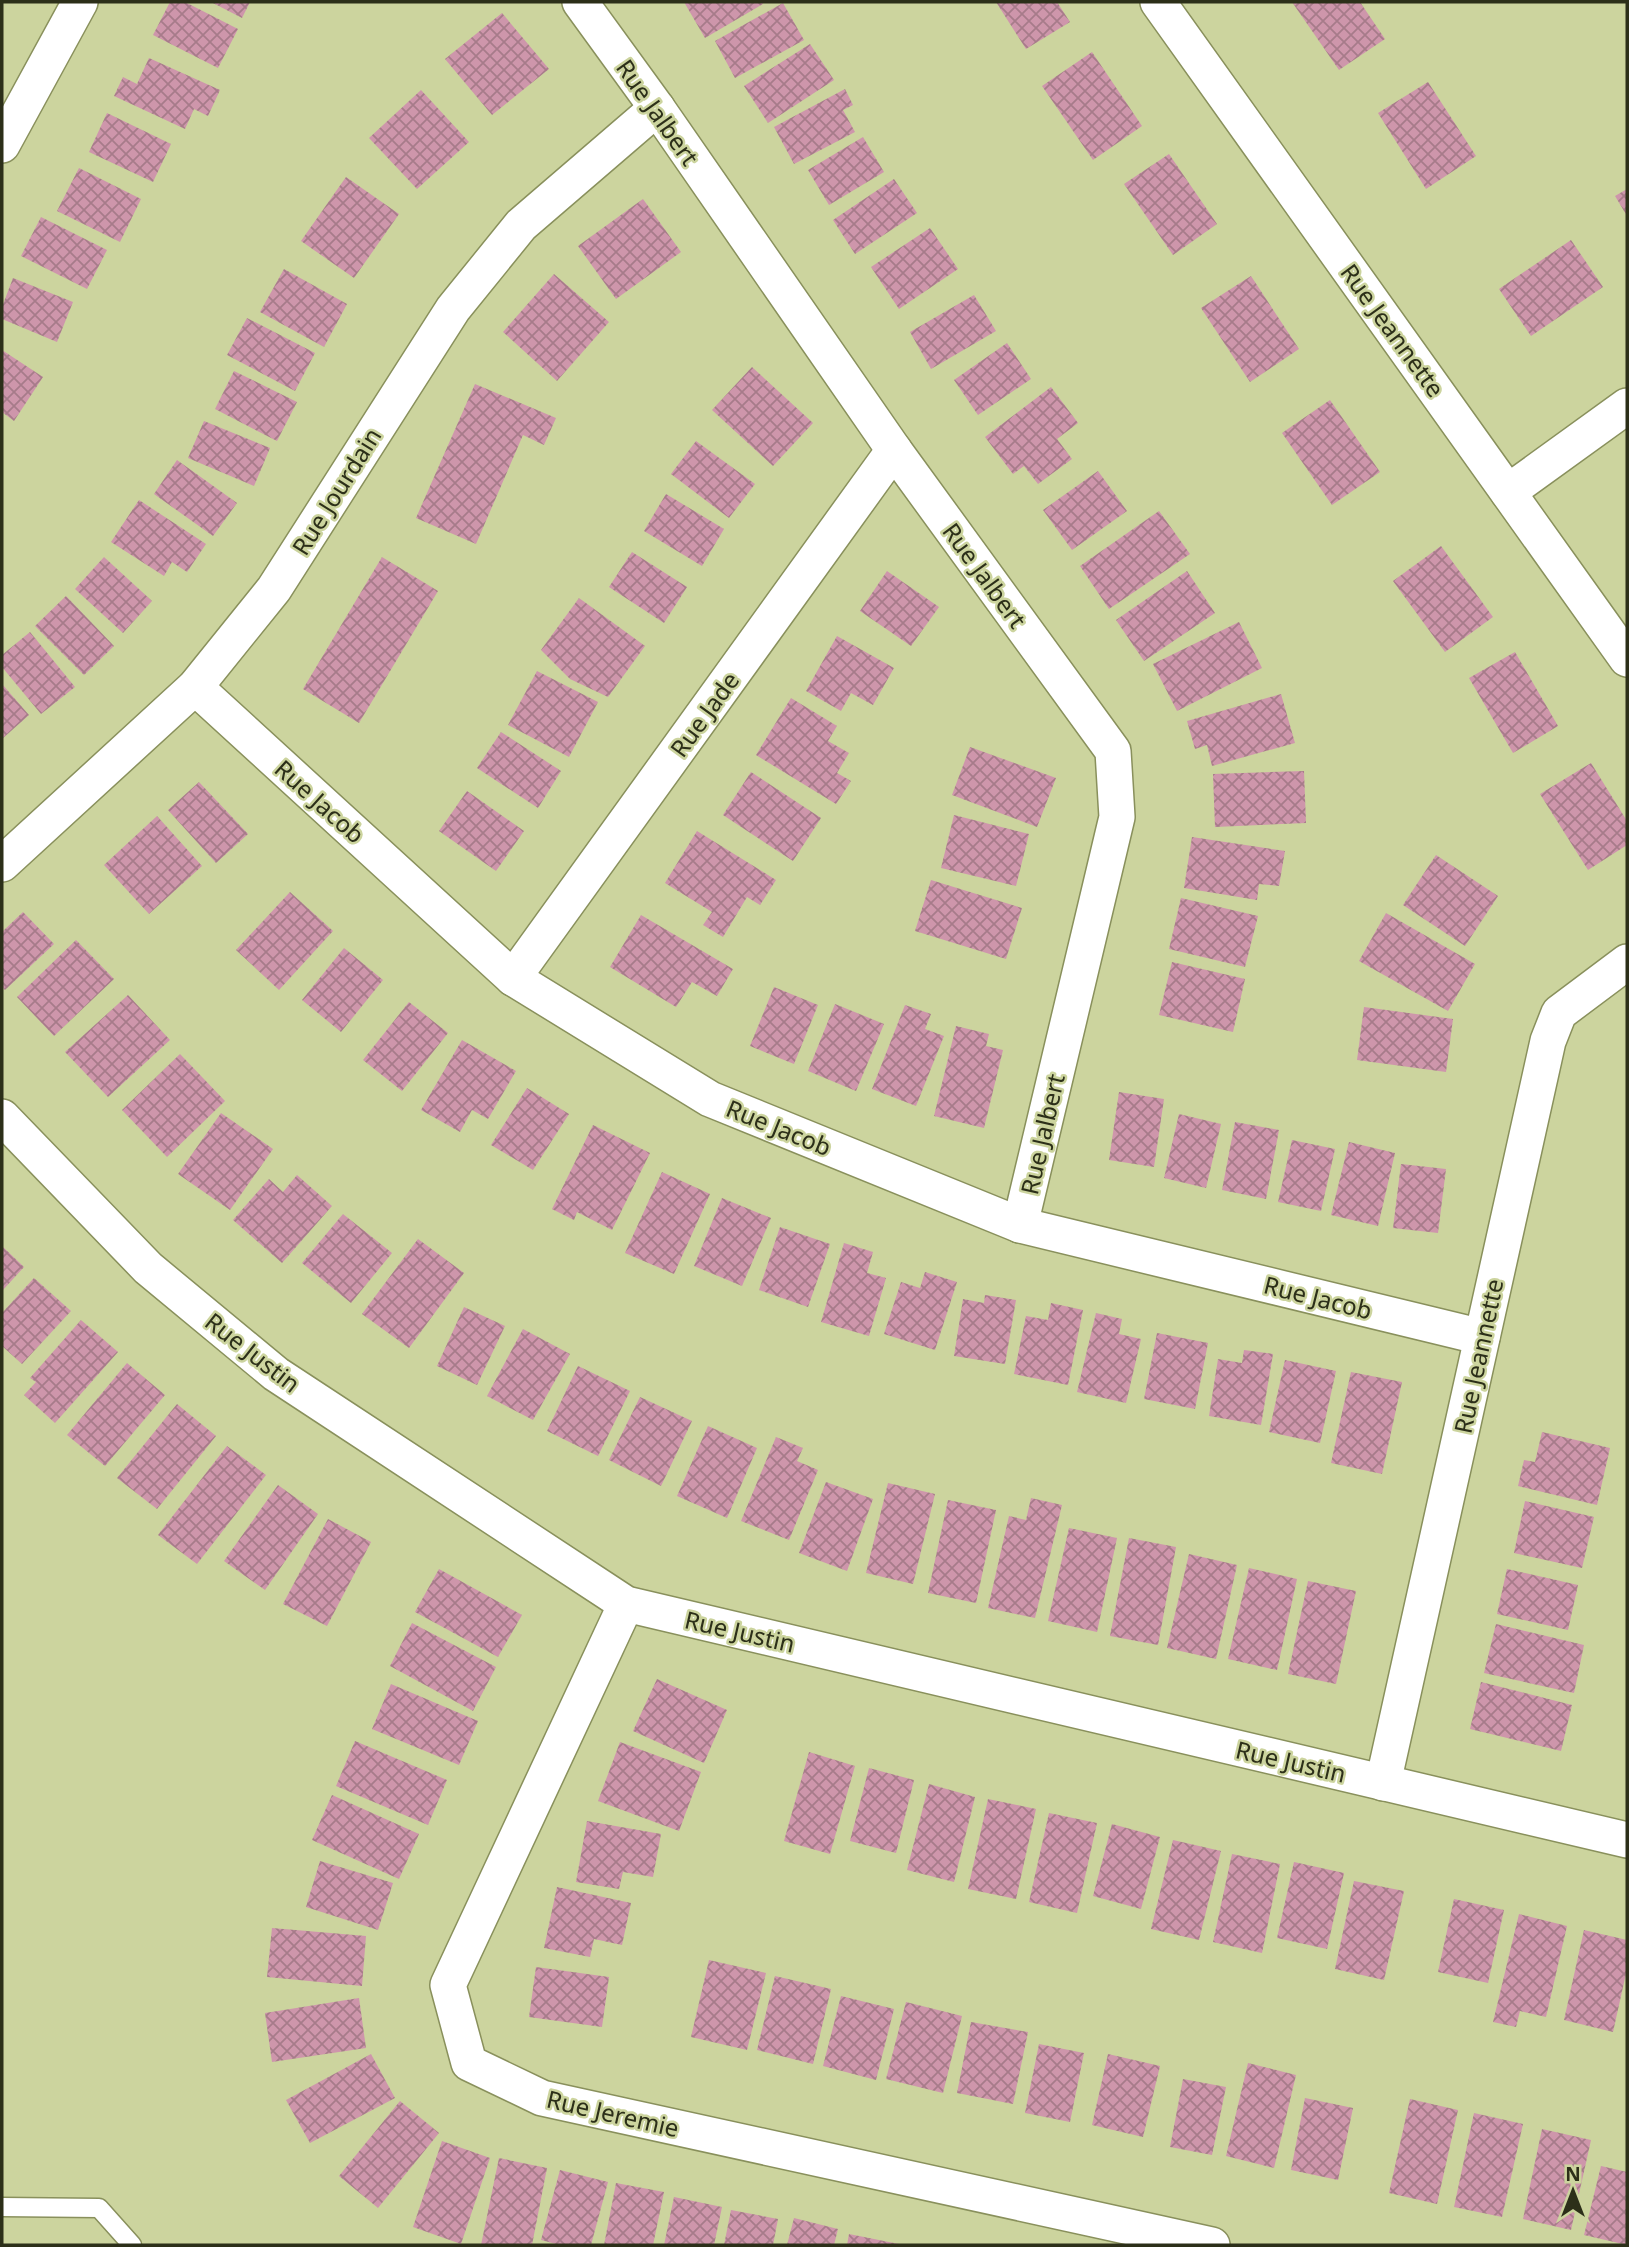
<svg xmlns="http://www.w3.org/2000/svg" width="1629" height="2247" font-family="'Noto Sans',sans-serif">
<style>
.building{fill:url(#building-cross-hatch)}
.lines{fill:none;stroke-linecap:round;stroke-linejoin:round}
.service-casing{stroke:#89905c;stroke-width:21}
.minor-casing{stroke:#89905c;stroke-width:38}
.service{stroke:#fff;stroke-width:18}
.minor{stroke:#fff;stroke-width:35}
.labels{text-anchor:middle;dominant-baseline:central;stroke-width:5;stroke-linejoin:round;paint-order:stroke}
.street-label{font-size:24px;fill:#2c2f19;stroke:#ccd49e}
</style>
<defs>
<pattern id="building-cross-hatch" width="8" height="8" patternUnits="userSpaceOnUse" patternTransform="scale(1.75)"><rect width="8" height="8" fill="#ce96ab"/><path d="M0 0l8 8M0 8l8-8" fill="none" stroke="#a77b8a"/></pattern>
</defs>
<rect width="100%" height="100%" fill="#ccd49e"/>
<g class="building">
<polygon points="170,2 185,2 238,29 218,68 153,35"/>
<polygon points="211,2 250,2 242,18"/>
<polygon points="684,2 762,2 763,4 705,38"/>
<polygon points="996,2 1057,2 1070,22 1026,49"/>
<polygon points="1292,2 1360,2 1385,39 1339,70"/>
<polygon points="783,3 804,40 735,78 715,41"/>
<polygon points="502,13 549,69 492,115 445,59"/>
<polygon points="810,44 834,80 768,123 744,86"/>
<polygon points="1092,52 1142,126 1093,160 1042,86"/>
<polygon points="149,58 220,90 208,116 194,109 185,129 114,96 123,77 137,84"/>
<polygon points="1428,82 1476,156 1426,189 1378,113"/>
<polygon points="845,89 853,105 843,110 855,132 794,164 774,127"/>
<polygon points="421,90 469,142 417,189 369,138"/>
<polygon points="107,113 171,144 153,182 89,152"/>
<polygon points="863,137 884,172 829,205 808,170"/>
<polygon points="1169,154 1217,224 1173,255 1124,184"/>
<polygon points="79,168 141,199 120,242 57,211"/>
<polygon points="346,177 399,214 354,278 301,241"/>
<polygon points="894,179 917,213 855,254 833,220"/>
<polygon points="1627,189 1627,216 1615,196"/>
<polygon points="643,199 681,252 616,299 578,246"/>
<polygon points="41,217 107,250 87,289 21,256"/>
<polygon points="930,228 958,269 899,309 871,267"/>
<polygon points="1571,240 1603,287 1531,336 1499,289"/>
<polygon points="284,269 347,304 324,347 260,312"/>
<polygon points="554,274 609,322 557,381 503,332"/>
<polygon points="1251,276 1299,349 1250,382 1201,308"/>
<polygon points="13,278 73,302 57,342 2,319 2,307"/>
<polygon points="974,295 996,331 931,369 910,332"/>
<polygon points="247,318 315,353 295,391 227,355"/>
<polygon points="1007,343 1031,379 978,415 954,380"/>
<polygon points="2,350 43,377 14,421 2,412"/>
<polygon points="752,367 813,423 773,466 712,410"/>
<polygon points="234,371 297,402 277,441 215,409"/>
<polygon points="475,384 556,418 544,445 523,435 476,544 416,518"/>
<polygon points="1051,387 1078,423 1057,439 1072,459 1038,484 1024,466 1013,474 985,437"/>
<polygon points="1330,400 1380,472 1332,505 1282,433"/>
<polygon points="204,421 270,448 254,486 188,458"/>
<polygon points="696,441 755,484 729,518 671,474"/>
<polygon points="177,460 237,503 213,536 154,494"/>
<polygon points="1098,471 1127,511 1072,550 1043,510"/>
<polygon points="666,494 724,529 702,566 644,531"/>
<polygon points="139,500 206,544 187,572 172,562 164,576 111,542"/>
<polygon points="1159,511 1190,554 1109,609 1080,566"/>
<polygon points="1441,546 1493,617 1445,652 1393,581"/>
<polygon points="632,552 687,587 664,623 609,587"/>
<polygon points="104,557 152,601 123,633 75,589"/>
<polygon points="382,557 438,591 359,723 303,689"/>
<polygon points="887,571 939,607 911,646 860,611"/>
<polygon points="1187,571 1215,613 1144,661 1116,620"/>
<polygon points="66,596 114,646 84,675 35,626"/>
<polygon points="579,598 645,646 608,697 570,679 541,650"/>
<polygon points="1239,622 1262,668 1177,711 1153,664"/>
<polygon points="30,632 75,687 41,714 2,667 2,655"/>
<polygon points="837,636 894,668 873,705 851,693 841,711 806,691"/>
<polygon points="1515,652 1558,726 1513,753 1469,678"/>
<polygon points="537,671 598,702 569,757 508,725"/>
<polygon points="2,684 29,715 2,739"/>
<polygon points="1281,694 1295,743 1212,766 1207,745 1195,749 1187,721"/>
<polygon points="791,698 837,726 828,741 849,753 837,773 851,781 836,804 756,755"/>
<polygon points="501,732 561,771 538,808 477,768"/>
<polygon points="970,747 1056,778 1037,827 952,795"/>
<polygon points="1591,763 1627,821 1627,845 1588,870 1540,794"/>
<polygon points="1304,771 1306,823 1215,827 1213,774"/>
<polygon points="751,772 821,818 793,861 723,815"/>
<polygon points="199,782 248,834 216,863 168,810"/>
<polygon points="467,791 524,831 496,871 439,831"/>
<polygon points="954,815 1029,834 1016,886 941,868"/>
<polygon points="157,816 202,866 149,914 104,865"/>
<polygon points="697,831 776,880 760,905 747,897 723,937 703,925 712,912 665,883"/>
<polygon points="1192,837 1285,851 1279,886 1259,884 1257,900 1184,888"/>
<polygon points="1436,855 1498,896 1465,946 1403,905"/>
<polygon points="931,880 1022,908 1006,959 915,931"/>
<polygon points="290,892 333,931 279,990 236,950"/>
<polygon points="1181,898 1258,916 1245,967 1169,949"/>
<polygon points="23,912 54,944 5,990 2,987 2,932"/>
<polygon points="1386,913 1475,964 1448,1011 1359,961"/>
<polygon points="641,915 733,969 717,996 692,982 676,1007 610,967"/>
<polygon points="76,940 114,979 54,1036 17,997"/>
<polygon points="344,948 383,980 341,1032 302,1000"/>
<polygon points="1172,962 1245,979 1233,1032 1159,1015"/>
<polygon points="774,987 818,1005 794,1064 750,1046"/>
<polygon points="128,995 170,1040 108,1097 65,1052"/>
<polygon points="409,1002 448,1033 402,1091 363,1060"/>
<polygon points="835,1004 884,1024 856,1091 808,1071"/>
<polygon points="905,1005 931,1014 925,1029 944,1036 916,1106 872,1089"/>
<polygon points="1364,1007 1453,1019 1446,1072 1357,1060"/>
<polygon points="956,1026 989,1034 986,1046 1003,1050 984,1128 934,1116"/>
<polygon points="462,1040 516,1071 488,1119 472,1110 460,1132 421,1110"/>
<polygon points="180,1054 225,1101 167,1157 122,1110"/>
<polygon points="527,1088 569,1114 533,1170 491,1145"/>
<polygon points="1119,1092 1164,1099 1154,1167 1109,1160"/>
<polygon points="221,1113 273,1149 230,1210 178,1174"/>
<polygon points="1179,1114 1221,1124 1206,1188 1164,1178"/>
<polygon points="1235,1122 1279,1130 1266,1199 1222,1190"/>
<polygon points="593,1125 650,1153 612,1230 577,1212 574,1220 552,1209"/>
<polygon points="1292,1140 1335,1149 1321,1211 1278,1202"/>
<polygon points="1349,1142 1395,1153 1378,1226 1331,1215"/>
<polygon points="1401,1164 1446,1169 1438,1233 1393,1228"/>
<polygon points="662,1172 710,1194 674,1274 625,1253"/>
<polygon points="297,1175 332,1206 282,1263 233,1220 269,1179 283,1192"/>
<polygon points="722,1198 771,1218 742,1286 694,1266"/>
<polygon points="343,1214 392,1253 351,1303 302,1263"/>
<polygon points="780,1227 830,1244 808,1307 759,1290"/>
<polygon points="418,1239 464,1273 409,1348 362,1314"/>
<polygon points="844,1243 873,1252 867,1273 886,1278 869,1336 821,1322"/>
<polygon points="2,1246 24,1267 2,1291"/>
<polygon points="925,1272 957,1282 935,1350 884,1334 901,1282 920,1288"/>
<polygon points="34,1278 71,1311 22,1364 2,1346 2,1313"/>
<polygon points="985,1295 1016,1300 1005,1364 954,1356 963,1299 984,1303"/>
<polygon points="1051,1303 1083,1310 1068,1385 1014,1374 1026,1316 1048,1320"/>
<polygon points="464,1307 505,1326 477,1385 437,1366"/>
<polygon points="1096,1313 1122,1319 1119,1334 1141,1339 1126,1403 1077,1392"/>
<polygon points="81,1320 118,1352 55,1423 24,1395 36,1382 30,1378"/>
<polygon points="523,1329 570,1354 533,1420 487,1396"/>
<polygon points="1157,1333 1208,1343 1195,1409 1144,1399"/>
<polygon points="1244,1350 1273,1354 1261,1425 1209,1416 1218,1359 1242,1363"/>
<polygon points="1285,1360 1336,1371 1320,1443 1269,1432"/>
<polygon points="127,1363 165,1395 105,1466 67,1435"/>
<polygon points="578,1366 630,1391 598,1456 547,1431"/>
<polygon points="1351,1372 1402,1382 1382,1474 1331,1463"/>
<polygon points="640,1397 692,1421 661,1486 609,1460"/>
<polygon points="177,1404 216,1436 157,1509 117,1478"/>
<polygon points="708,1426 757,1448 727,1518 677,1496"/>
<polygon points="1542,1432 1610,1448 1597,1505 1518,1486 1524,1460 1535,1462"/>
<polygon points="776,1437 803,1448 797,1461 818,1470 789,1540 741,1521"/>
<polygon points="227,1446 266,1475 197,1564 158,1535"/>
<polygon points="826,1482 873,1499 847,1571 799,1553"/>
<polygon points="888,1483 935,1494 913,1584 866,1573"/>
<polygon points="278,1485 318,1514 265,1590 224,1561"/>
<polygon points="1031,1498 1062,1505 1035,1618 988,1608 1009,1516 1026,1520"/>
<polygon points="948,1500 996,1510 976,1603 928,1593"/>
<polygon points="1525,1501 1594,1517 1582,1568 1514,1553"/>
<polygon points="328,1519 371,1542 327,1626 283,1604"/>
<polygon points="1069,1528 1117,1538 1097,1632 1048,1621"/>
<polygon points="1129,1538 1176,1547 1158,1645 1110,1636"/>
<polygon points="1189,1554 1237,1565 1216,1659 1167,1648"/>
<polygon points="1249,1568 1297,1579 1277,1670 1228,1659"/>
<polygon points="439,1569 522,1615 498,1657 415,1612"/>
<polygon points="1507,1569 1578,1585 1568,1630 1497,1614"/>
<polygon points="1308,1581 1356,1591 1336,1684 1288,1674"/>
<polygon points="412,1623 496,1667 473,1711 390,1666"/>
<polygon points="1496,1624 1584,1645 1574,1693 1484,1673"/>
<polygon points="657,1679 727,1710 704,1763 633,1731"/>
<polygon points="1481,1682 1572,1705 1561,1751 1470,1729"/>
<polygon points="391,1684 478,1721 459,1765 372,1729"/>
<polygon points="355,1741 447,1780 428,1825 336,1786"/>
<polygon points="620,1742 701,1772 679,1831 598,1801"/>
<polygon points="809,1752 855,1766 830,1854 784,1841"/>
<polygon points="869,1768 914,1780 896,1853 850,1841"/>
<polygon points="929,1784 975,1797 954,1882 907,1870"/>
<polygon points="332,1795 419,1834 399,1879 312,1840"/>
<polygon points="988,1799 1036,1809 1016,1899 968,1889"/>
<polygon points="1049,1813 1097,1823 1077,1913 1029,1902"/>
<polygon points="587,1821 661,1834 653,1877 623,1872 619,1889 576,1882"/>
<polygon points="1112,1824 1160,1837 1141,1909 1093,1896"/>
<polygon points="1173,1840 1221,1851 1199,1940 1151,1929"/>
<polygon points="1232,1854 1280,1864 1262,1953 1213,1942"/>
<polygon points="320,1861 393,1883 378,1930 306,1907"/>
<polygon points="1294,1862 1344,1873 1327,1949 1277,1938"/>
<polygon points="1354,1881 1404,1891 1384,1980 1335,1969"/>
<polygon points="557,1887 631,1903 622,1945 594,1939 590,1957 544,1948"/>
<polygon points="1454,1899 1504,1910 1488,1983 1438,1972"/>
<polygon points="1519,1914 1567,1926 1546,2017 1520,2011 1516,2027 1493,2022"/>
<polygon points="272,1928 366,1936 362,1986 267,1977"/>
<polygon points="1584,1930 1627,1940 1627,1969 1613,2032 1564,2020"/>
<polygon points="709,1960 766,1973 747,2050 691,2037"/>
<polygon points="536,1967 609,1977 602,2027 529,2017"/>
<polygon points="775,1976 831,1989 813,2064 757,2050"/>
<polygon points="841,1996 894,2009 876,2080 823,2066"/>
<polygon points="359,1998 366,2048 272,2062 265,2013"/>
<polygon points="906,2002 962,2016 943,2093 886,2079"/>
<polygon points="971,2022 1028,2032 1013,2104 957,2093"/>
<polygon points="1039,2044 1084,2053 1070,2122 1025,2113"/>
<polygon points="371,2054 395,2098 310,2143 286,2100"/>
<polygon points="1108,2054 1160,2066 1143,2137 1092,2125"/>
<polygon points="1248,2063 1296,2075 1274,2168 1226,2156"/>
<polygon points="1183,2079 1226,2087 1212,2155 1170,2147"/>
<polygon points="1305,2098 1353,2108 1338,2180 1291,2170"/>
<polygon points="1410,2099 1458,2110 1437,2204 1389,2193"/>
<polygon points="400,2101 439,2133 378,2208 339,2176"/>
<polygon points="1474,2113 1523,2124 1502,2217 1454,2207"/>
<polygon points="1542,2129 1591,2140 1571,2230 1523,2219"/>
<polygon points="442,2141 490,2158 461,2244 413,2227"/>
<polygon points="499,2158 547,2168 532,2245 481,2245"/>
<polygon points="1601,2166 1627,2172 1627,2245 1584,2235"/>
<polygon points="560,2170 608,2182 591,2245 560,2245 541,2240"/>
<polygon points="616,2183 664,2192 653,2245 604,2245"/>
<polygon points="674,2197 722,2207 714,2245 664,2245"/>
<polygon points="731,2210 778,2219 773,2245 724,2245"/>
<polygon points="794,2218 838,2229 834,2245 787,2245"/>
<polygon points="849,2234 899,2244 898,2245 847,2245"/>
</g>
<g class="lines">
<g class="service-casing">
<polyline id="service" points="2,2207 99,2208 132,2245"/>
</g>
<g class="minor-casing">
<g id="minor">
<polyline points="580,2 657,108 894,450 1113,751 1117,817 1020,1225"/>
<polyline points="1158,2 1627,659"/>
<polyline points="2,145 80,2"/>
<polyline points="1508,492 1627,406"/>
<polyline points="195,687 513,978 710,1099 1020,1225 1482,1337"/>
<polyline points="2,864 195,687 274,589 453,309 521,225 657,108"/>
<polyline points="513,978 894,450"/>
<polyline points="2,1117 148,1268 276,1374 626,1604 1627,1840"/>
<polyline points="626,1604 448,1985 469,2063 542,2098 1212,2245"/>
<polyline points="1383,1783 1548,1041 1559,1013 1627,962"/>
</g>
</g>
<use href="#service" class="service"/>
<use href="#minor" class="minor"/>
</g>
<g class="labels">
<g class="street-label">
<text transform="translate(658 112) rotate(55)">Rue Jalbert</text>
<text transform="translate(1393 330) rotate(54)">Rue Jeannette</text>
<text transform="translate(336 491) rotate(-58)">Rue Jourdain</text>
<text transform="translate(985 575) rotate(54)">Rue Jalbert</text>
<text transform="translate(704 714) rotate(-54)">Rue Jade</text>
<text transform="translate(320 801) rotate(42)">Rue Jacob</text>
<text transform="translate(779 1127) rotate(22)">Rue Jacob</text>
<text transform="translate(1042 1134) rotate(-77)">Rue Jalbert</text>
<text transform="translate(1318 1297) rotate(14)">Rue Jacob</text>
<text transform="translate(253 1352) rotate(38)">Rue Justin</text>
<text transform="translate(1478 1356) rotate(-78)">Rue Jeannette</text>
<text transform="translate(740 1631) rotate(13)">Rue Justin</text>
<text transform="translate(1291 1761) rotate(13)">Rue Justin</text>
<text transform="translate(613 2113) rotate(13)">Rue Jeremie</text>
</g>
</g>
<rect width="1629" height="2247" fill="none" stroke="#2c2f19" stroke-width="7"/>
<g transform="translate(1573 2191)" stroke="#ccd49e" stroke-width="5" paint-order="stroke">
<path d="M0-5L12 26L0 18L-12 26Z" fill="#2c2f19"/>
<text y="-10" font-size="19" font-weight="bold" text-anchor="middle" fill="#2c2f19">N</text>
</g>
</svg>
